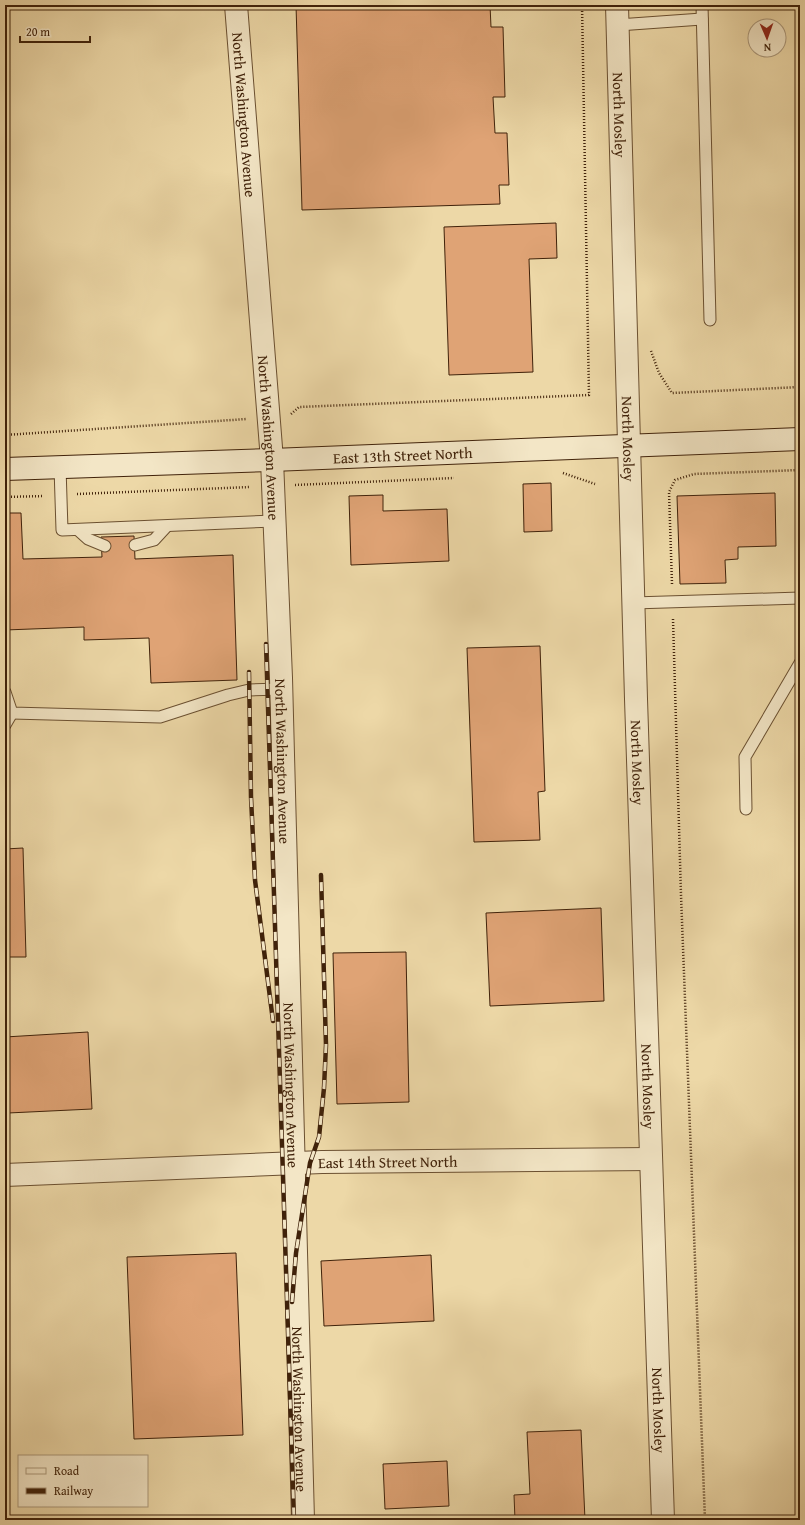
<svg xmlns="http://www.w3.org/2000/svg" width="805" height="1525" font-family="'Gentium Book Plus',serif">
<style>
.building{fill:#dfa375;stroke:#40220a}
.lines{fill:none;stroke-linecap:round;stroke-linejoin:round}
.service-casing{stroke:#6b5031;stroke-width:13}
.minor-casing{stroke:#6b5031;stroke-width:24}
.tertiary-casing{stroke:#6b5031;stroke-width:24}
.secondary-casing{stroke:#40220a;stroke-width:24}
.path{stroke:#40220a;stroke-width:2.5;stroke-dasharray:1 2;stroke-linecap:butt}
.service{stroke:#f3e6c6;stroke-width:11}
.minor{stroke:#f3e6c6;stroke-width:22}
.tertiary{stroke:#f3e6c6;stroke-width:22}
.secondary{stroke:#f3e6c6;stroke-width:22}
.rail-casing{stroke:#40220a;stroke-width:4.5}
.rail{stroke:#f3e6c6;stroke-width:3;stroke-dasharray:9;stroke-linecap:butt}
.labels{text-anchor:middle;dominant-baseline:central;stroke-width:3.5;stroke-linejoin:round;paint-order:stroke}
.street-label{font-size:15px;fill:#40220a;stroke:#f3e6c6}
</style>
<rect width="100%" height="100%" fill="#edd8a7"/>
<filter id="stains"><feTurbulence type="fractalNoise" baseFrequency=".005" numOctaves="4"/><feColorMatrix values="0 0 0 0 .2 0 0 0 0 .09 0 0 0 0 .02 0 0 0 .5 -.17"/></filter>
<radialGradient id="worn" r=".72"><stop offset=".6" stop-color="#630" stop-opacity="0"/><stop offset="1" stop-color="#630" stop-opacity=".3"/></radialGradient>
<g class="building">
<polygon points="296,5 490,5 491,27 503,27 505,97 493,97 495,133 507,133 509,185 499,185 500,204 302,210"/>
<polygon points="556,223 557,258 529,259 533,372 449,375 444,227"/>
<polygon points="551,483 552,531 524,532 523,484"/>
<polygon points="775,493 776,546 738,547 738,559 725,560 726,583 680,584 677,496"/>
<polygon points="383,495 383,511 447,509 449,561 351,565 349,496"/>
<polygon points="5,513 21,513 23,559 102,557 101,537 134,536 135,559 233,555 237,680 151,683 149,638 84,640 84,627 5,630"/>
<polygon points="540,646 545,791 538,792 540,840 474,842 467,648"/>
<polygon points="23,848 26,957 5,957 5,849"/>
<polygon points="601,908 604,1001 490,1006 486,913"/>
<polygon points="406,952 409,1102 337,1104 333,953"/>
<polygon points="88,1032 92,1109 8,1113 8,1107 5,1107 5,1037"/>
<polygon points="236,1253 243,1435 134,1439 127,1257"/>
<polygon points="431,1255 434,1321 324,1326 321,1261"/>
<polygon points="581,1430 585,1520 515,1520 514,1495 530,1494 527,1432"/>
<polygon points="447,1461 449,1506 385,1509 383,1464"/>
</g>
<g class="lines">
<g class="service-casing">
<g id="service">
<polyline points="702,5 710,320"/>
<polyline points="618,25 702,19"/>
<polyline points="60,467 62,530 274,521"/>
<polyline points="78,530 88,539 105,546"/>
<polyline points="135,545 154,540 166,527"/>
<polyline points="633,603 800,598"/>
<polyline points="5,692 12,713 160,717 228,695 249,690 281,689"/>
<polyline points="5,725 12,713"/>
<polyline points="746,809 745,757 800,663"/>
</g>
</g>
<g class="minor-casing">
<g id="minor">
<path id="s1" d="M236 5 272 460 281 678 303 1520"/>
<path id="s2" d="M5 1175 322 1162 651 1159"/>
</g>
</g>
<g class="tertiary-casing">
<g id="tertiary">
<path id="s3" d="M617 5 636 699 663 1520"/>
</g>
</g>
<g class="secondary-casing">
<g id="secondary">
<path id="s4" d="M5 469 272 460 800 439"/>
</g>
</g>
<g class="path">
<polyline points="651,351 659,373 672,393 800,387"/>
<polyline points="291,414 299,407 589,395 582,5"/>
<polyline points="5,435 247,419"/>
<polyline points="563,473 595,484"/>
<polyline points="295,485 454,478"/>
<polyline points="77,494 250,487"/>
<polyline points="5,497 44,496"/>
<polyline points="672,584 669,492 675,480 694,474 800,470"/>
<polyline points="673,619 681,895 705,1520"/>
</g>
<use href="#service" class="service"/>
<use href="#minor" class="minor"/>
<use href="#tertiary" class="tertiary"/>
<use href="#secondary" class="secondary"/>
<g class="rail-casing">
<g id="rail">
<polyline points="266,644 294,1520"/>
<polyline points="249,672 251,797 255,880 273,1021"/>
<polyline points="292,1302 296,1253 310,1163 319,1137 324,1088 326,1045 321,875"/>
</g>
</g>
<use href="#rail" class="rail"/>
</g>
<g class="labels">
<g class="street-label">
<text stroke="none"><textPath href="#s1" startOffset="110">North Washington Avenue</textPath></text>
<text stroke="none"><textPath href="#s3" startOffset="110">North Mosley</textPath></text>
<text stroke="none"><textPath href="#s1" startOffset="434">North Washington Avenue</textPath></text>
<text stroke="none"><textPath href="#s3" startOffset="434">North Mosley</textPath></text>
<text stroke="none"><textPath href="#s4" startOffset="398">East 13th Street North</textPath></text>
<text stroke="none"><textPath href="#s1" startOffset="758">North Washington Avenue</textPath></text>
<text stroke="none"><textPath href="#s3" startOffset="758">North Mosley</textPath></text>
<text stroke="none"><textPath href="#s1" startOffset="1082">North Washington Avenue</textPath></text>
<text stroke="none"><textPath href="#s3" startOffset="1082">North Mosley</textPath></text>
<text stroke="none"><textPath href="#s2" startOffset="383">East 14th Street North</textPath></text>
<text stroke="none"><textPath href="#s1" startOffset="1406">North Washington Avenue</textPath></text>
<text stroke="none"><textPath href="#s3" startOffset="1406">North Mosley</textPath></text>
</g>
</g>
<rect width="805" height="1525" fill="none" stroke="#edd8a7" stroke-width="20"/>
<rect x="6" y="6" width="793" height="1513" fill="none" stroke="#40220a" stroke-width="2"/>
<rect x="10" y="10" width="785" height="1505" fill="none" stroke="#40220a"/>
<rect x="18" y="1455" width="130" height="52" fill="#f3e6c6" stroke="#ab987b"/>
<rect x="26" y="1468" width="20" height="6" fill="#f3e6c6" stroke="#ab987b"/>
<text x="54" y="1475" font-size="12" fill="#40220a">Road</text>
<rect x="26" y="1488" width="20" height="6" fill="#40220a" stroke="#ab987b"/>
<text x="54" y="1495" font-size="12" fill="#40220a">Railway</text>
<g transform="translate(767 38) rotate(178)"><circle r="19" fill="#f3e6c6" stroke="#ab987b"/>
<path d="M0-3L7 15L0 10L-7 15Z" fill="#8f2418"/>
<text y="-6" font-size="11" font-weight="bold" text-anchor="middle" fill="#40220a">N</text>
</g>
<path d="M20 36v6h70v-6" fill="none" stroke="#40220a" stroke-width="2"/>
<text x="26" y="36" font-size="12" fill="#40220a" stroke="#f3e6c6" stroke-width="3" paint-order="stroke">20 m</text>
<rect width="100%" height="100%" filter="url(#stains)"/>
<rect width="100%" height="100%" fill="url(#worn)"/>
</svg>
